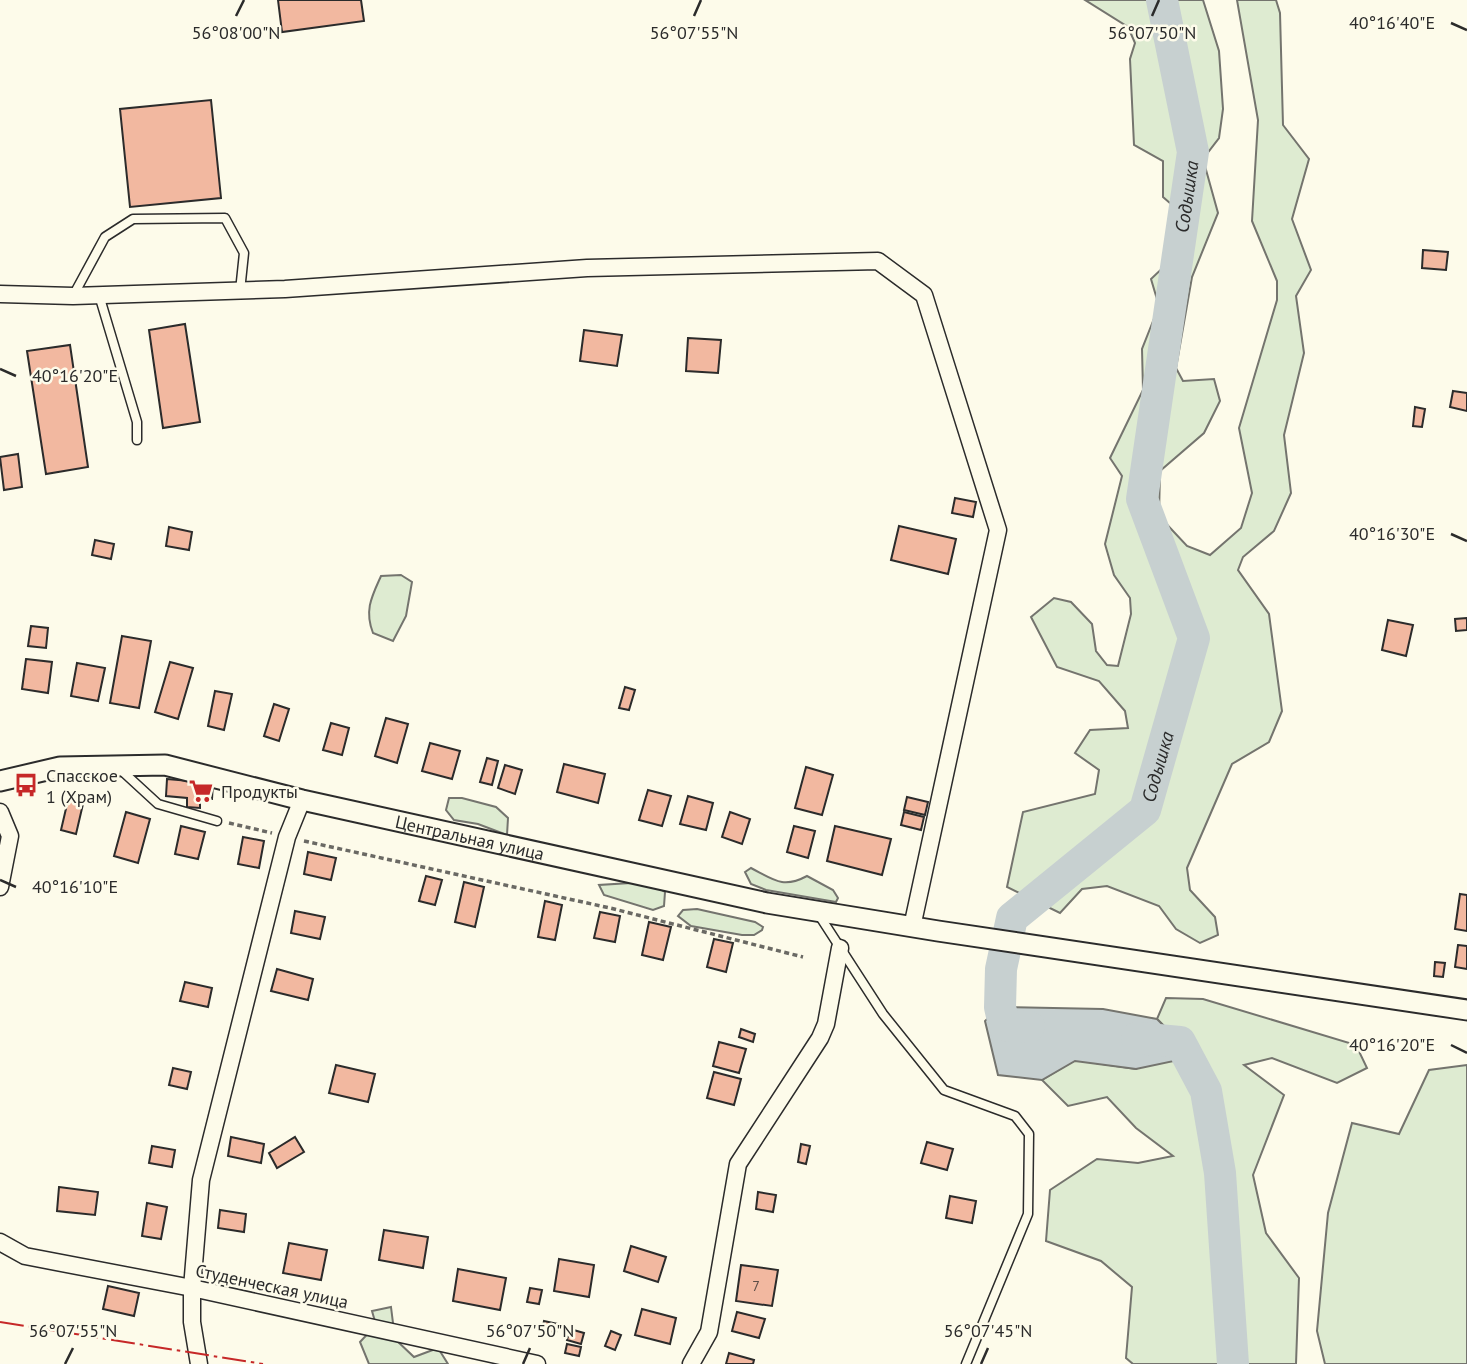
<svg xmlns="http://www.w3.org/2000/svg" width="1467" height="1364" font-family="'PT Sans',sans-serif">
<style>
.green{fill:#deebd1;stroke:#74746e;stroke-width:2}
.water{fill:#c7d0d0;stroke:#74746e;stroke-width:2}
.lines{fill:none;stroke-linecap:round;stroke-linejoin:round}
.river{stroke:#c7d0d0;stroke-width:32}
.building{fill:#f2b8a0;stroke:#2b2b2b;stroke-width:2}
.service-casing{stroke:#2b2b2b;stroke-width:11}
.minor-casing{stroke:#2b2b2b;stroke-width:19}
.tertiary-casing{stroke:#2b2b2b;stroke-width:23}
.path{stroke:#6a6964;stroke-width:3.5;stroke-dasharray:5 3.5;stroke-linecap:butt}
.service{stroke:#fdfbea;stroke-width:8}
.minor{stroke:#fdfbea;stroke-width:16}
.tertiary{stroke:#fdfbea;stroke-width:19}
.power{stroke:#c62828;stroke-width:2;stroke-dasharray:24 5 3.5 5;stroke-linecap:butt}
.ticks{fill:none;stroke:#2b2b2b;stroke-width:2.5}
.labels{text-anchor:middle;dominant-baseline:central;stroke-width:5;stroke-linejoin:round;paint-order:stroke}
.number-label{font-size:14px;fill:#5d4e48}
.poi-label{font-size:18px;fill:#2b2b2b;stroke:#fdfbea;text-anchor:start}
.street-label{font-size:18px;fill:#2b2b2b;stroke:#fdfbea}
.water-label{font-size:19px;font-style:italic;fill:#2b2b2b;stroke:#fdfbea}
.ticks-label{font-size:18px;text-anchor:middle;fill:#2b2b2b;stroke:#fdfbea;stroke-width:5;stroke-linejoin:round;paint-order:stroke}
</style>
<rect width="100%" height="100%" fill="#fdfbea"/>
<g class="green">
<polygon points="1085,0 1203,0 1219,51 1223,109 1219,138 1203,159 1218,213 1192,277 1176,368 1183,381 1214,379 1220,401 1204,433 1160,471 1159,516 1187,546 1210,555 1241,528 1252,493 1239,428 1277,300 1277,281 1252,221 1258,120 1237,0 1276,0 1280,13 1283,125 1309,159 1292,219 1311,270 1296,296 1304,353 1284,435 1291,493 1274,531 1243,557 1238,570 1269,614 1282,711 1269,742 1232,764 1187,868 1190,890 1215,917 1218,935 1200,943 1176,929 1159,906 1107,886 1082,889 1060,913 1007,887 1023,812 1095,794 1099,770 1075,753 1090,730 1128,728 1125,711 1099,681 1057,667 1031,617 1054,598 1071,602 1092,624 1096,651 1107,665 1118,666 1131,614 1130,598 1114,575 1105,544 1122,476 1110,458 1143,390 1142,349 1159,306 1151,279 1190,242 1178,210 1163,197 1163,161 1134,145 1130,59 1135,43 1128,27"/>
<path d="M401 575 412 582 406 616 393 641 373 633C364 610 372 596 381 576Z"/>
<polygon points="449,798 462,798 496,807 508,818 507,835 478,824 454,820 446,810"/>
<path d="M751 868C774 880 783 889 807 876L833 890 838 898 836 902 766 890 751 884 745 872Z"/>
<polygon points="647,882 665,892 664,906 653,910 604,895 599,885"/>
<polygon points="697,909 755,922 763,927 762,930 754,935 742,935 691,926 678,916 683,910"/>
<polygon points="1166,998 1203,999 1356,1045 1367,1068 1337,1083 1272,1058 1244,1065 1284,1095 1253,1175 1266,1233 1299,1278 1296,1364 1133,1364 1126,1358 1132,1287 1101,1261 1046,1241 1050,1190 1097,1159 1138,1163 1173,1156 1136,1128 1107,1097 1068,1106 1042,1080 1075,1060 1136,1069 1180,1042 1157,1019"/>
<polygon points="1467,1065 1467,1364 1325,1364 1317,1331 1328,1213 1352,1123 1399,1134 1429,1070"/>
<polygon points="391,1307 395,1339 414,1357 438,1348 448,1364 369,1364 360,1342 376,1325 372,1311"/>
</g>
<polygon class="water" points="1000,1007 1103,1009 1157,1019 1180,1042 1174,1061 1136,1069 1075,1061 1042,1080 998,1075 985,1021"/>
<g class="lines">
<g class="river">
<path id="s1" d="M1029 1027 1004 1025 1000 1007 1001 969 1012 918 1145 810 1194 638 1142 499 1193 152 1162 0"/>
<polyline points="1137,1038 1180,1042 1206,1091 1220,1173 1233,1364"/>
</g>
</g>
<g class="building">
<polygon points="278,0 361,0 364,21 282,32"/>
<polygon points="211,100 221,198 130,207 120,109"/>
<polygon points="1423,250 1448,252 1446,270 1422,268"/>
<polygon points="185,324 200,422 163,428 149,330"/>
<polygon points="584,330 622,335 617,366 580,361"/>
<polygon points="688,338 721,340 718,373 686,371"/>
<polygon points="70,345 88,467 46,474 27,351"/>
<polygon points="1453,391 1467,393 1467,411 1450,407"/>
<polygon points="1415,407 1425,409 1422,427 1413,426"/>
<polygon points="18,454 22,487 4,490 0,457"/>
<polygon points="955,498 976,502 973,517 952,513"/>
<polygon points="899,526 956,539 948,574 891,560"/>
<polygon points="169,527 192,532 189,550 166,546"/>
<polygon points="95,540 114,544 111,559 92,555"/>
<polygon points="1467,618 1467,630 1456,631 1455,619"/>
<polygon points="1388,620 1413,625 1406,656 1382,650"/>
<polygon points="31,626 48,628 46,648 28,646"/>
<polygon points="122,636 151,641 139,708 110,703"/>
<polygon points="26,659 52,662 48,693 22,689"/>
<polygon points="170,662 193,668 178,719 155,712"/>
<polygon points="77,663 105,668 98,701 71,696"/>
<polygon points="625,687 635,690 629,710 619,708"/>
<polygon points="215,691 232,694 224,730 208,726"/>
<polygon points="274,704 289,709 279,741 264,736"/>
<polygon points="386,718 408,724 397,763 375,756"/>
<polygon points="331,723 349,728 342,755 323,750"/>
<polygon points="430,743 460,751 452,779 422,771"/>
<polygon points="487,758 498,761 492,785 480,782"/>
<polygon points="564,764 605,774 598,803 557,792"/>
<polygon points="505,765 522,770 515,794 498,788"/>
<polygon points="806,767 833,775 822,815 795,808"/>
<polygon points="167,779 213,783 212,799 200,798 200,808 187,807 187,798 166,796"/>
<polygon points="648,790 671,796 662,826 639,820"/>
<polygon points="688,796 713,803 706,830 680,824"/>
<polygon points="907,797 928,802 925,815 904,810"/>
<polygon points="68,800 83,804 76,834 61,830"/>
<polygon points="126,812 150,819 138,863 114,856"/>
<polygon points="730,812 750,819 742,844 722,837"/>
<polygon points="904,812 924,817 921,830 901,825"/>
<polygon points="181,826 205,832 198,859 175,854"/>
<polygon points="794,826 815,831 808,858 787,852"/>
<polygon points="835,826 891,839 882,875 827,861"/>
<polygon points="243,837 264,841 259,868 238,864"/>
<polygon points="308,852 336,858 331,880 304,874"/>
<polygon points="426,876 442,880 435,905 419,901"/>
<polygon points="464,882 484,887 475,927 455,922"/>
<polygon points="1460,894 1467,895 1467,931 1455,929"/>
<polygon points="545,901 562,905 555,940 538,937"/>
<polygon points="295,911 325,917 320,939 291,933"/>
<polygon points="600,912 620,916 615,942 594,938"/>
<polygon points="649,922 671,927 663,960 642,955"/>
<polygon points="714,939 733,943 726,972 707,967"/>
<polygon points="1458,945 1467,946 1467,969 1455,967"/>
<polygon points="1435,962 1445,963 1443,977 1434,976"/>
<polygon points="277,969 313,979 308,1000 271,991"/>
<polygon points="185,982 212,988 208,1007 180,1001"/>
<polygon points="741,1029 755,1034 753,1042 739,1037"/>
<polygon points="719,1042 746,1049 739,1073 713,1066"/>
<polygon points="336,1065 375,1074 368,1102 329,1093"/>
<polygon points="173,1068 191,1072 187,1089 169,1085"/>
<polygon points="714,1072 741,1079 734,1105 707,1098"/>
<polygon points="231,1137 264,1144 261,1163 228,1156"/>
<polygon points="295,1137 304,1152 277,1168 269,1153"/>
<polygon points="927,1142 953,1149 947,1170 921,1163"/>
<polygon points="801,1144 810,1146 806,1164 798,1162"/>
<polygon points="152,1146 175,1150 172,1167 149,1163"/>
<polygon points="59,1187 98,1192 95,1215 57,1211"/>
<polygon points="758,1192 776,1195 773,1212 756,1209"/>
<polygon points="950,1196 976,1201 972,1223 946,1218"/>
<polygon points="147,1203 167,1207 161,1239 142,1236"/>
<polygon points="220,1210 246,1214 244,1232 218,1228"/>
<polygon points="384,1230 428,1237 423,1268 379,1260"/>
<polygon points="289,1243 327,1250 321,1280 283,1273"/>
<polygon points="631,1246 666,1257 658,1282 624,1271"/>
<polygon points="559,1259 594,1265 589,1297 554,1291"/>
<polygon points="741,1265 778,1270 772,1306 736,1301"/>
<polygon points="458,1269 506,1278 500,1310 453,1301"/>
<polygon points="108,1286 139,1293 134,1316 103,1309"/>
<polygon points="530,1288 542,1290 539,1304 527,1302"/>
<polygon points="642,1309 676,1318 670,1344 635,1335"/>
<polygon points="737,1312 765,1319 759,1338 732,1331"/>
<polygon points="544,1321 558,1324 556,1333 542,1331"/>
<polygon points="570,1329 584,1333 581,1344 567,1340"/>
<polygon points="611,1331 621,1335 615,1350 605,1346"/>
<polygon points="567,1344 581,1347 579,1356 565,1353"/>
<polygon points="729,1353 754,1360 753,1364 726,1364"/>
</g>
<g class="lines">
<g class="service-casing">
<g id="service">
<polyline points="99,295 137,422 137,440"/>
<polyline points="73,296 105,237 133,219 225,218 244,253 240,291"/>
<polyline points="121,770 158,804 217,821"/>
<polyline points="819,915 883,1014 944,1090 1015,1116 1029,1134 1028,1214 966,1364"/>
</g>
</g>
<g class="minor-casing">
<g id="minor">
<polyline points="0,294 73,296 285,289 587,268 878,261 924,295 998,530 912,927"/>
<polyline points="0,812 10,836 0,887"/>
<polyline points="0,1242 25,1256 192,1288 537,1364"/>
<polyline points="199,1364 192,1322 192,1288 201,1180 287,837 302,800"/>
<polyline points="691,1364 709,1332 738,1164 820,1038 826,1024 840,948"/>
</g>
</g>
<g class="tertiary-casing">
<g id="tertiary">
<path id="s2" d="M0 781 60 767 165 765 302 800 767 903 938 931 1467 1010"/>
</g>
</g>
<g class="path">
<polyline points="229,823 272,833"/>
<polyline points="304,841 610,908 803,957"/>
</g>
<use href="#service" class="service"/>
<use href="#minor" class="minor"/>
<use href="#tertiary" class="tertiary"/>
<polyline class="power" points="0,1322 263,1364"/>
</g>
<path class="ticks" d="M236 16 244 0M694 16 701 0M1152 16 1159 0M1451 23 1467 30M0 369 16 376M1451 534 1467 541M0 880 16 887M1451 1045 1467 1053M65 1364 73 1348M523 1364 530 1348M981 1364 988 1348"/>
<defs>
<g id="bus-bare" transform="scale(1.89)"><path d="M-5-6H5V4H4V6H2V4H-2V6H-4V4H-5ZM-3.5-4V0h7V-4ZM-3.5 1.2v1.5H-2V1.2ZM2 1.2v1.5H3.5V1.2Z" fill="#c62828" stroke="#fdfbea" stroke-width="2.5" paint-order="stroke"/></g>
<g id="supermarket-bare" transform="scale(1.89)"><path d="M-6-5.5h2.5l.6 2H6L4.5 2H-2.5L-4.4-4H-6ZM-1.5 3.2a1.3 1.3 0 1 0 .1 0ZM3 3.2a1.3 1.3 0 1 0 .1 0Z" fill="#c62828" stroke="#fdfbea" stroke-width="2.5" paint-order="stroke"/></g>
</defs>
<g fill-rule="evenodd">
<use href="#bus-bare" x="26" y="785"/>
<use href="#supermarket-bare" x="201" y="791"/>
</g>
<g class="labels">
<g class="number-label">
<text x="756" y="1286">7</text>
</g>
<g class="poi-label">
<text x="46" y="775">Спасское<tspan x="46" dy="21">1 (Храм)</tspan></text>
<text x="221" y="791">Продукты</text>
</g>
<g class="street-label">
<text stroke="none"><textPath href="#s2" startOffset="480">Центральная улица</textPath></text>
<text transform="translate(272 1286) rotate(12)">Студенческая улица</text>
</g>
<g class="water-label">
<text stroke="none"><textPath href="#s1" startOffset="938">Содышка</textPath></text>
<text stroke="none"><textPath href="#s1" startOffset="350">Содышка</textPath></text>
</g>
</g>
<g class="ticks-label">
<text x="1392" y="29">40°16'40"E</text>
<text x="236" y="39">56°08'00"N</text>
<text x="694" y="39">56°07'55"N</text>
<text x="1152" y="39">56°07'50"N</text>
<text x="75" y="382">40°16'20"E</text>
<text x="1392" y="540">40°16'30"E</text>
<text x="75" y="893">40°16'10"E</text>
<text x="1392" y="1051">40°16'20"E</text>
<text x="73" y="1337">56°07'55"N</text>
<text x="530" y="1337">56°07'50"N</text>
<text x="988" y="1337">56°07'45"N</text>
</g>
</svg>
